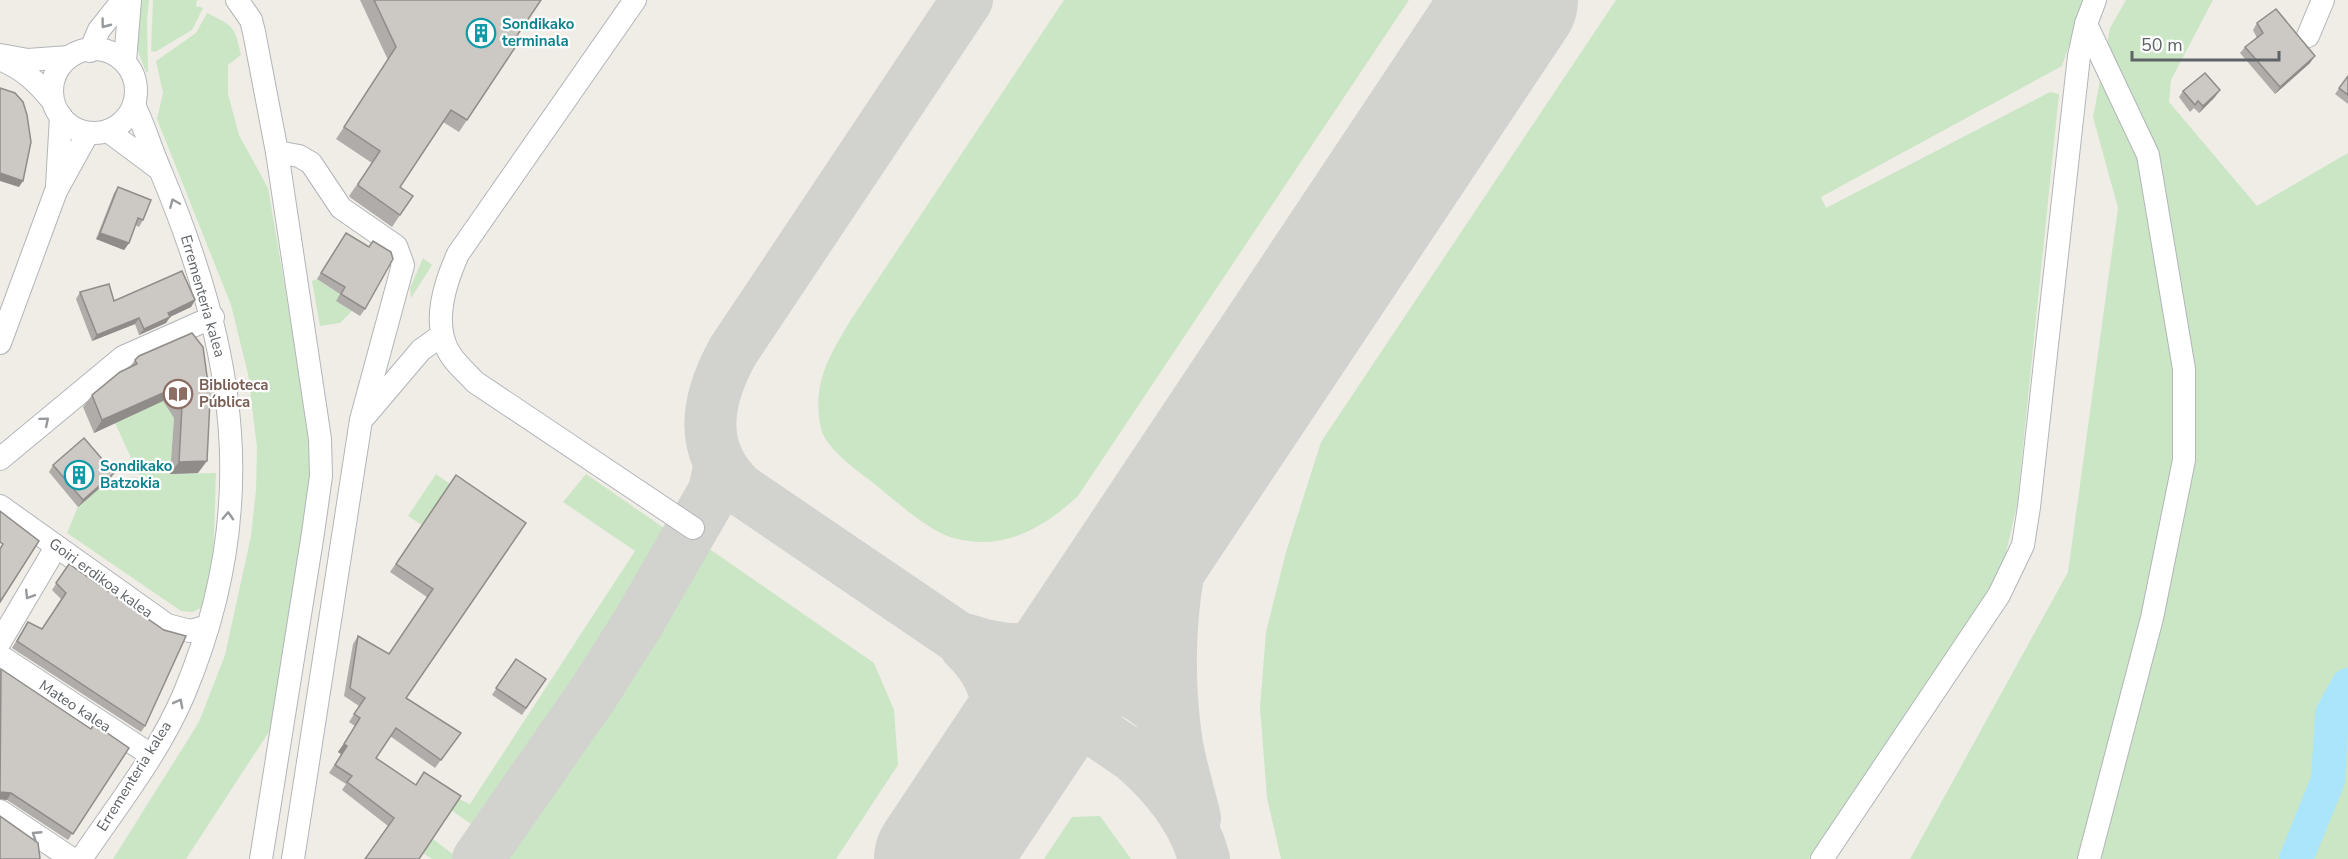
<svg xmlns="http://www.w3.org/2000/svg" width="2348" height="859" font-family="'Nunito Sans',sans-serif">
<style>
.green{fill:#cae6c5}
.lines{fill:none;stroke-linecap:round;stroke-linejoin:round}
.river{stroke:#abe5fc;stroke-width:34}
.taxiway{stroke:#d2d2cf;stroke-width:52}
.runway{stroke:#d2d2cf;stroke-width:132}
.minor-casing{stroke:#b2b5b9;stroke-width:24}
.minor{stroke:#fff;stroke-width:22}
.wall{fill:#afaca9}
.shaded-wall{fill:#8f8c89}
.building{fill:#ccc8c4;stroke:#8f8c89;stroke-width:1.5}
.oneway{stroke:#969a9c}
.labels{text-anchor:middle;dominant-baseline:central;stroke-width:4.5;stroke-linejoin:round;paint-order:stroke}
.culture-label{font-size:15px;font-weight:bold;fill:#0d838f;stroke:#fff;text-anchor:start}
.street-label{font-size:15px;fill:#5e6367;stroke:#fff}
.education-label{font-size:15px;font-weight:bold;fill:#785e54;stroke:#fff;text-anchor:start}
</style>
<rect width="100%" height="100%" fill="#f0ede7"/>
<g class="green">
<polygon points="140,0 149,0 147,21 148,72 146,72 135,44"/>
<polygon points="153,0 197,0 196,6 203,8 192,30 155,52 151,51"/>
<path d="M1064 0H1409L1078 496C1042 529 1001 553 950 537 926 529 891 497 871 481 856 470 826 448 821 429 811 383 830 355 852 318Z"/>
<polygon points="1616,0 2084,0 2062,66 1821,197 1826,208 2050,92 2059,94 2017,505 2005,557 1989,589 1809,859 1281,859 1267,798 1260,707 1266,632 1286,552 1321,442"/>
<polygon points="2126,0 2213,0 2171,80 2169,102 2257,206 2348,153 2348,859 1910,859 2068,572 2118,208 2093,117 2110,28"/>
<path d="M207 13C233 26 235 26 241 55L228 65V94L239 135 268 188 310 435 311 477 274 724 186 859H113L199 722 225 655 251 536 256 490 257 447 248 374 231 305 157 119 163 93 156 61 196 33Z"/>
<polygon points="423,258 432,265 411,298 410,288"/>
<polygon points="317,279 340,294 336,301 352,311 340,323 320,326 312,281"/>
<polygon points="163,401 174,418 170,474 216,473 213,566 201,608 193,612 181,611 67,533 78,507 110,479 140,477 115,423"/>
<polygon points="436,474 450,484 422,525 408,516"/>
<polygon points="586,474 677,537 584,688 484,833 451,810 459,799 470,804 635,551 563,502"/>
<polygon points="698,541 874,663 894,710 898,765 836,859 493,859 604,693"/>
<polygon points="1100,816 1131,859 1044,859 1072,817"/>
<polygon points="433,839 458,858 459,859 432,859 423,853"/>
</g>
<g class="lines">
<polyline class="river" points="2296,859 2328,780 2332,714 2348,685"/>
<g class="taxiway">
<path d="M967 0 733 351C707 398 696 449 741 490L1134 757C1164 783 1194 819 1204 859"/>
<path d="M968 640C1006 653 1061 656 1092 625 1101 615 1109 603 1118 592"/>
<path d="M965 646C1008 687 1008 741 985 791"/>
<path d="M1034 717C1086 674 1144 675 1176 738"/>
<path d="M1195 818C1189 792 1180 765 1176 738 1166 664 1170 582 1194 511 1208 471 1228 433 1248 396"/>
<polyline points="478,859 593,694 638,623 714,491 720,464"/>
</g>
<polyline class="runway" points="940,859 1512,0"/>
<g class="minor-casing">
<g id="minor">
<polyline points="237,0 251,20 254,32 277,152 320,439 321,476 313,533 261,859"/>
<path d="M635 0 458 254C445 283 431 324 450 354 456 364 467 373 475 382L693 528"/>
<polyline points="2086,24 2148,155 2184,369 2184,460 2152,618 2089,859"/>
<polyline points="2308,36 2323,0"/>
<circle cx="94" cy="91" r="42"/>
<polyline points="90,51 99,30 123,0"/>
<polyline points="0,55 28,60 69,57"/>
<path d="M4 61C24 70 37 82 51 99"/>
<polyline points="125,61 130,0"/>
<polyline points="108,131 159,169"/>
<polyline points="277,152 299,156 311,163 341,208 396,246 403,265 361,420 293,859"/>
<polyline points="57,186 61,116"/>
<polyline points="0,343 56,191 88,133"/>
<polyline points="365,416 421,350 442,335"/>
<polyline points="0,459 123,357 213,317"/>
<polyline points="0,506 167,625 190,631 208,626"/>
<polyline points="0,642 56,547"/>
<polyline points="0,656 151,755"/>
<polyline points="0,811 72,859"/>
<path d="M81 859C117 806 159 753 184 694 262 508 236 352 161 172 151 150 145 127 134 105"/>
<polyline points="1822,859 1999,595 2023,545 2029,507 2079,56 2086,24 2095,0"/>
</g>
</g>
<use href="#minor" class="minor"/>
</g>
<g class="wall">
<polygon points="360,0 541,0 516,37 467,120 459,132 443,122 400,187 413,196 392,227 351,198 349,196 372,163 336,139 388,60"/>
<polygon points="2257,23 2310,63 2275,94 2240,53 2245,47 2257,38 2253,30"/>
<polygon points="2348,76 2348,104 2335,94"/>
<polygon points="2183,91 2215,97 2199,113 2194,108 2190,112 2179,97"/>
<polygon points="118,187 143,220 139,227 135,225 129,243 124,250 96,239 114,193"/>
<polygon points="342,239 365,309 360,316 336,301 340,294 317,279"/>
<polygon points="80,292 114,301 195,300 191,307 170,317 166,323 139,335 135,324 92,341 76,299"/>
<polygon points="135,360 209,404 198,473 170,474 174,418 163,401 94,433 83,407 92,395 129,368"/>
<polygon points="53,465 114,473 110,479 78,507 49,472"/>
<polygon points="456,475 526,523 406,698 461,733 435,768 390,736 376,758 415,785 388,826 342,790 346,784 329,773 341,754 338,752 355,726 349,722 359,706 344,696 353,644 358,636 389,654 427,597 390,572"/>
<polygon points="69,564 145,726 141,732 12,648 28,622 42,629 61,599 52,590"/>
<polygon points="516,659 546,679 522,715 492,695"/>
<polygon points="0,670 91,729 129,748 68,840 7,800 0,799"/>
</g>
<g class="shaded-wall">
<polygon points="2315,56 2310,63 2275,94 2280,87"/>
<polygon points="2220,90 2215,97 2199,113 2203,106"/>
<polygon points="0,173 23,181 19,187 0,181"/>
<polygon points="100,233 129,243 124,250 96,239"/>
<polygon points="195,300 191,307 163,320 168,313"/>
<polygon points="170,317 166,323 139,335 144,329"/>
<polygon points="139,318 135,324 92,341 97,335"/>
<polygon points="172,389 163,401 94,433 102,420"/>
<polygon points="207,461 198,473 170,474 179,462"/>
<polygon points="114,473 110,479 78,507 83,500"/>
<polygon points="344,744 347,746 341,754 338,752"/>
<polygon points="0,792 11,793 7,800 0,799"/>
</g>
<g class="building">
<polygon points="374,0 541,0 516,37 520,40 467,120 451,110 400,187 413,196 400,215 359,186 358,184 380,151 344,127 396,47"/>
<polygon points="2276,9 2315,56 2280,87 2245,47 2263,33 2257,23"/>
<polygon points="2205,73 2220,90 2203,106 2198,101 2195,105 2183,91"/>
<polygon points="2348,76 2348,95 2339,88"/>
<polygon points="0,88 15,93 23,102 27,115 31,142 23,181 0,173"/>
<polygon points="118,187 151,200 143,220 138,218 129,243 100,233"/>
<polygon points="346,233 369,247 373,241 391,252 393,259 365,309 341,294 345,287 321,273"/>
<polygon points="182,271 195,300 168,313 170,317 144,329 139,318 97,335 80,292 109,284 114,301"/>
<polygon points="192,333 203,347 207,376 215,396 210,400 207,461 179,462 182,406 172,389 102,420 92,395 120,372 137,364 135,360 139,356"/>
<polygon points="84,438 114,473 83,500 53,465"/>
<polygon points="456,475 526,523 406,698 461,733 441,760 396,728 376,758 416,785 424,772 461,796 419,859 365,859 394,818 347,782 352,776 335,765 347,746 344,744 360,718 354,714 365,698 350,688 358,636 389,654 433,589 396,564"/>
<polygon points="0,511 39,541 0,602 0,549 3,544 0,542"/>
<polygon points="69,564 164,630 186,636 145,726 17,641 28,622 42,629 66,593 56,583"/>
<polygon points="516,659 546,679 526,708 496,688"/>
<polygon points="1,669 91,729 94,724 129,748 73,834 11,793 0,792"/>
<polygon points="0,816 38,843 40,858 39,859 0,859"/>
</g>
<defs><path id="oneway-chevron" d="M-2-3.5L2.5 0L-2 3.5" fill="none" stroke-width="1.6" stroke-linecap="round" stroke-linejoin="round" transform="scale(1.5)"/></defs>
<g class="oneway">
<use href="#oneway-chevron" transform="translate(105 24) rotate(127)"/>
<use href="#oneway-chevron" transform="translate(174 203) rotate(-113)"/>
<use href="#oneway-chevron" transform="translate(45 421) rotate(-40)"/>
<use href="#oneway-chevron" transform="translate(228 516) rotate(-87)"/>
<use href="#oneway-chevron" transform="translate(29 595) rotate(122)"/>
<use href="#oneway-chevron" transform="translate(179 703) rotate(-62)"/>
<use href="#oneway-chevron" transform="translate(36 835) rotate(-147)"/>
</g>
<defs>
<g id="building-ring" transform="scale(1.5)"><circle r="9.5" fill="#fff" stroke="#0f9aa8" stroke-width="1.5"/><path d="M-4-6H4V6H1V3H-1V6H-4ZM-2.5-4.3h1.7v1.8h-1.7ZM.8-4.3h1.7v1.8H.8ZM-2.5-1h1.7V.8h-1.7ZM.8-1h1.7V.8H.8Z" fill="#0f9aa8"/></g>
<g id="library-ring" transform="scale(1.5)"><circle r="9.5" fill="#fff" stroke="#8d6e63" stroke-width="1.5"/><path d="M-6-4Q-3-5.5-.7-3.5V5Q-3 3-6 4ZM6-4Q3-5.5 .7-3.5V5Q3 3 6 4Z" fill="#8d6e63"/></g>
</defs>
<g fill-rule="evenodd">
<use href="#building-ring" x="481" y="33"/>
<use href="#library-ring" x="178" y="394"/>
<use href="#building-ring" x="79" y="475"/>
</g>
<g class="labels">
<g class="culture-label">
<text x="502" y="24">Sondikako<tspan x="502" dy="17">terminala</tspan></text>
<text x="100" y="466">Sondikako<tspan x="100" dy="17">Batzokia</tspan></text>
</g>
<g class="street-label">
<text transform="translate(203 296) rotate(74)">Errementeria kalea</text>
<text transform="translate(101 578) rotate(36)">Goiri erdikoa kalea</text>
<text transform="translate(75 706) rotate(33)">Mateo kalea</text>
<text transform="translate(134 776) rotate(-58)">Errementeria kalea</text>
</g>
<g class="education-label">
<text x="199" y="385">Biblioteca<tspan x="199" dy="17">Pública</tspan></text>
</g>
</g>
<path d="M2132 51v9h147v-9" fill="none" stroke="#5e6367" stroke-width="3"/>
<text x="2141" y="51" font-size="18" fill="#5e6367" stroke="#ffffff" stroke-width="4.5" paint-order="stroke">50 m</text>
</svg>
